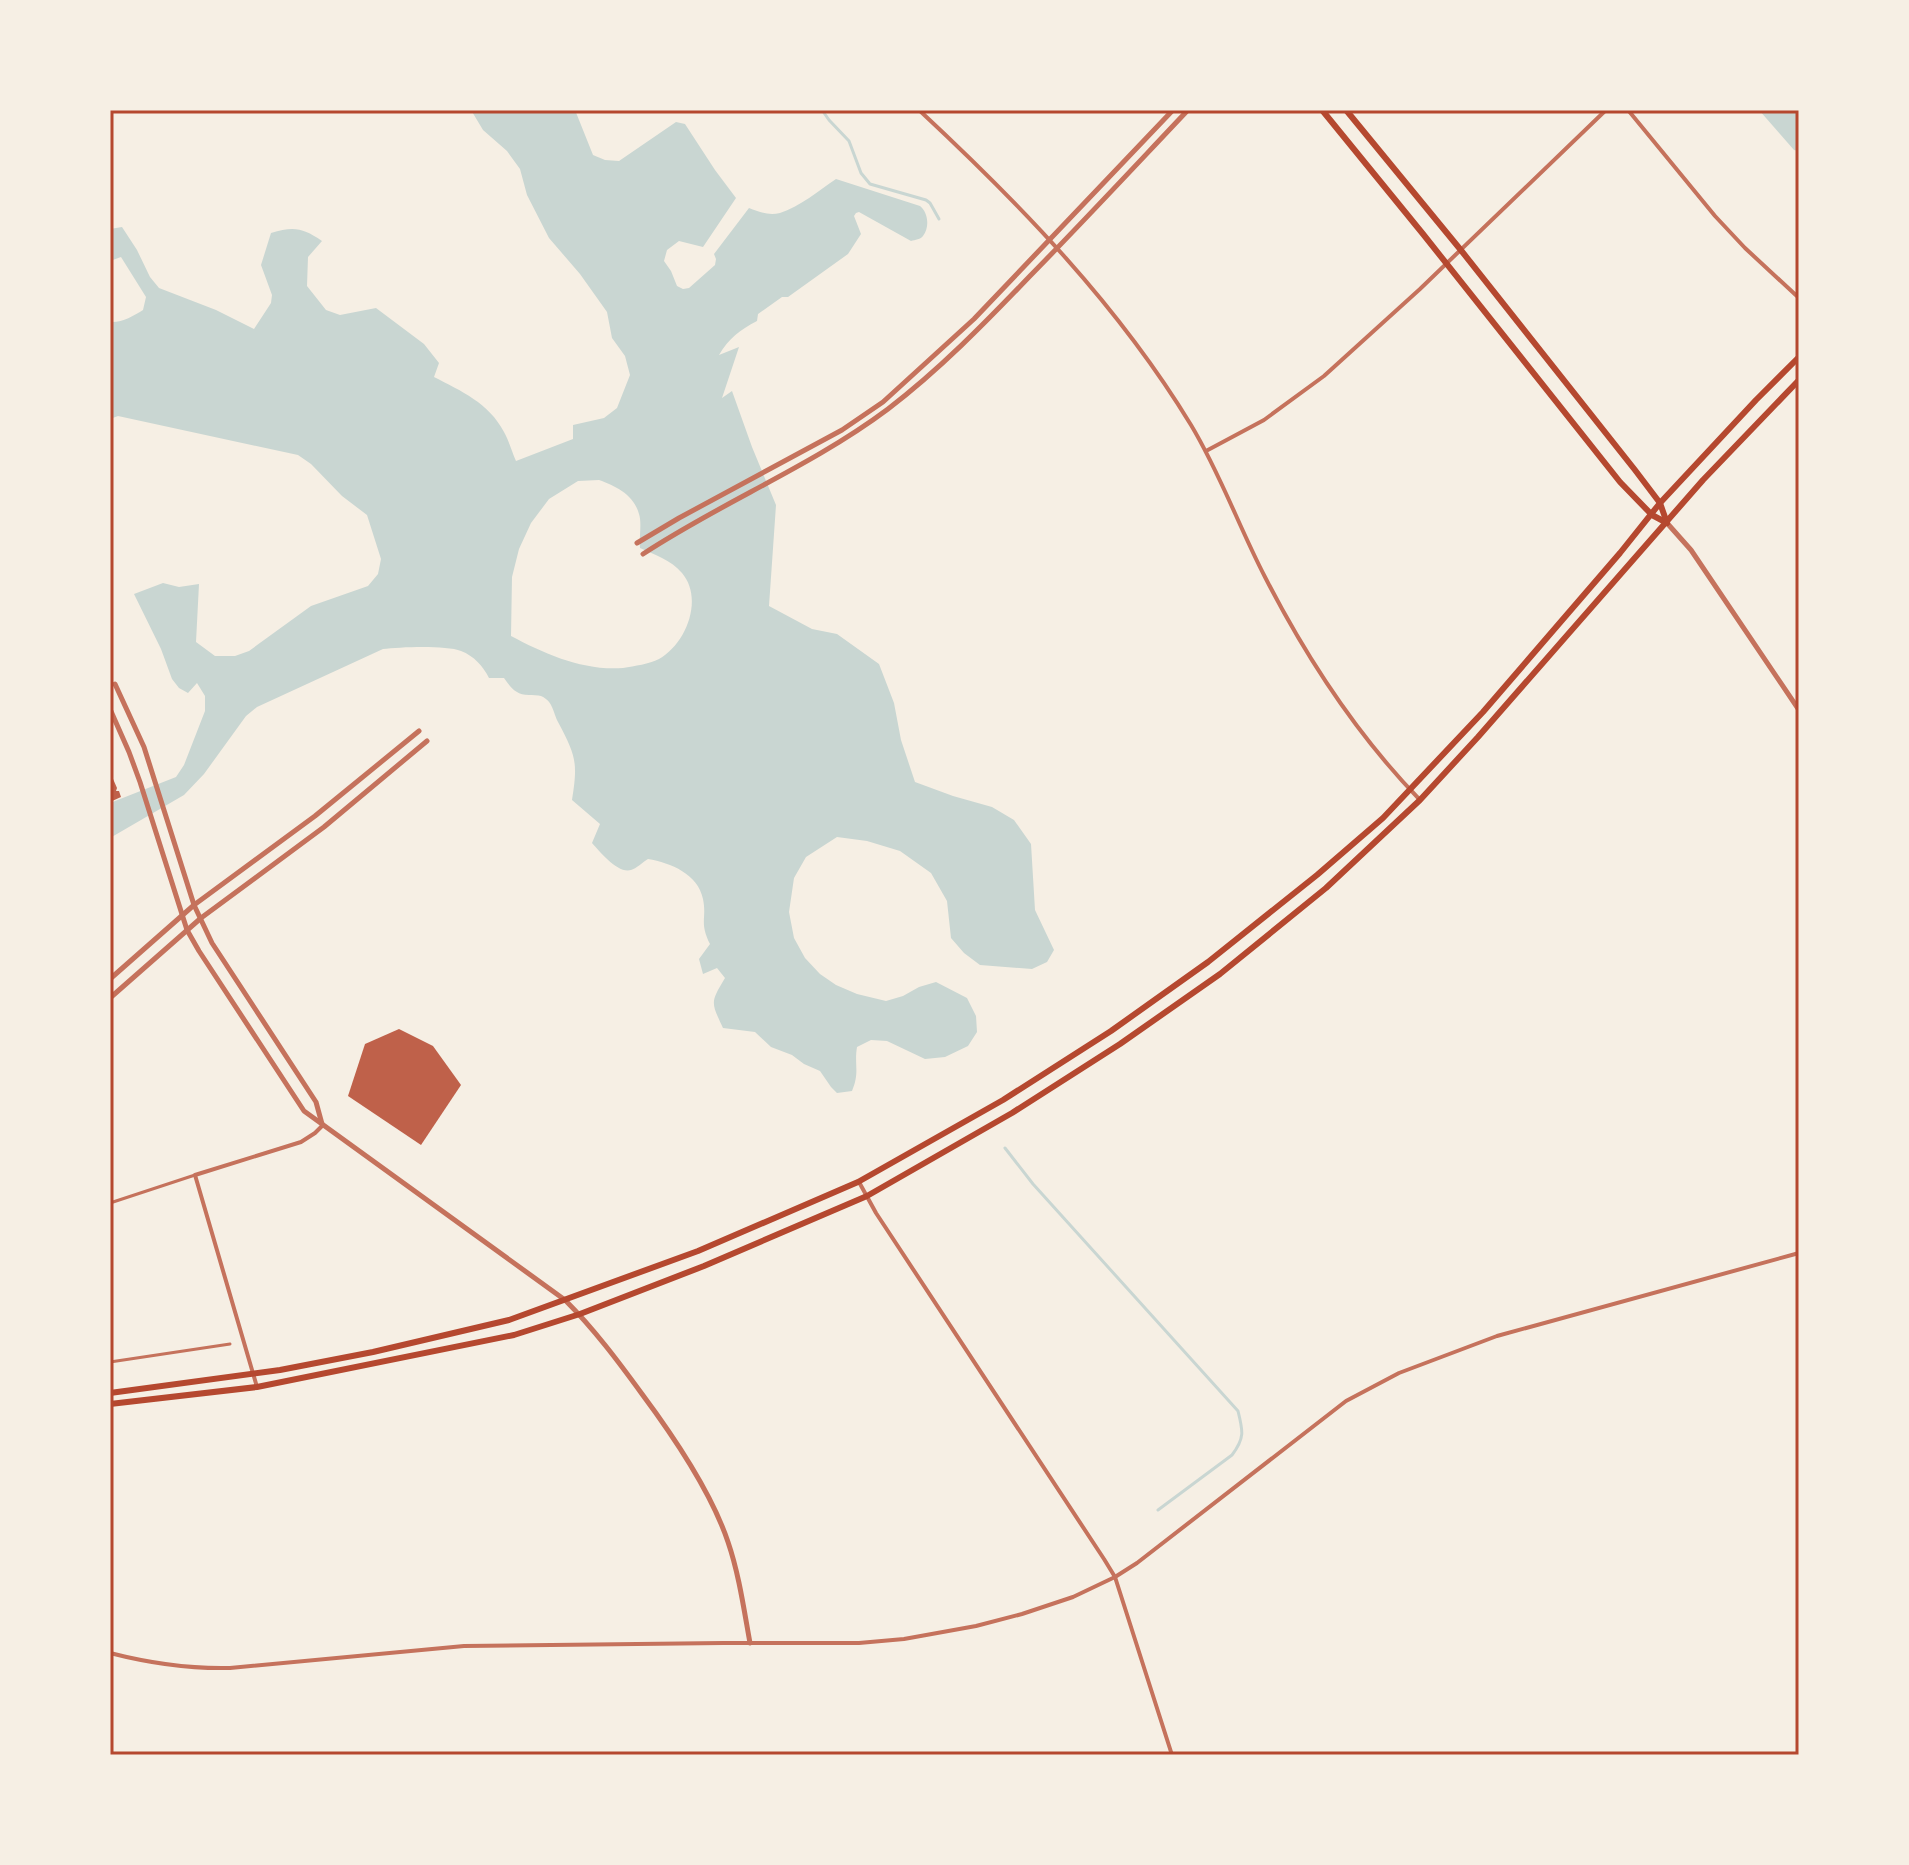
<svg xmlns="http://www.w3.org/2000/svg" width="1909" height="1865" font-family="'Open Sans',sans-serif">
<style>
.water{fill:#c9d6d2;fill-rule:evenodd}
.lines{fill:none;stroke-linecap:round;stroke-linejoin:round}
.stream{stroke:#c9d6d2;stroke-width:3}
.building{fill:#bf614a}
.pedestrian{stroke:#c5725c;stroke-width:3}
.minor{stroke:#c5725c;stroke-width:4}
.tertiary{stroke:#c5725c;stroke-width:5}
.secondary{stroke:#b5482f;stroke-width:6}
.neatline{fill:none;stroke:#b5482f;stroke-width:3}
</style>
<rect width="100%" height="100%" fill="#f6efe4"/>
<g class="water">
<path d="M471 110H575L593 155 605 160 619 161 676 122 685 124 715 170 736 198 703 247 679 241 667 250 664 261 671 271 677 286 683 289 689 288 715 265 716 259 714 254 749 208C759 212 769 216 780 213 799 207 820 190 836 179L920 206C928 212 930 227 923 236 921 239 915 240 911 241L859 212 856 213 854 216 861 234 848 254 788 297H782L758 314 757 321C740 330 729 338 719 355L739 347 722 398 732 391 752 447 776 505 769 606 812 629 837 634 879 664 894 703 901 740 915 782 953 796 992 807 1014 820 1031 844 1035 910 1054 950 1047 962 1032 969 980 965 964 953 951 938 947 901 931 873 900 851 867 841 837 837 806 857 794 878 789 912 794 938 805 958 820 974 836 985 857 994 886 1001 903 996 919 987 936 982 967 998 976 1016 977 1032 968 1046 945 1057 925 1059 887 1041 871 1040 857 1047C854 1065 860 1072 852 1091L837 1093 831 1087 820 1071 804 1064 792 1055 771 1047 755 1032 723 1028C711 1002 710 1003 725 978L717 968 703 974 699 959 710 944C699 922 707 919 703 899 698 874 671 863 648 859 643 862 636 869 631 870 618 874 600 852 592 843L600 824 572 800C578 762 576 756 558 722 553 712 553 701 541 696 538 695 532 695 529 695 516 695 511 688 504 678H489C483 666 474 656 461 651 446 645 400 647 383 649L257 707 246 716 204 774 184 795 110 838V803L176 777 184 765 205 711V696L197 683 188 693 179 688 172 679 161 649 134 594 163 583 179 587 199 584 196 642 215 656H235L249 651 311 606 368 586 378 574 381 559 367 515 342 496 311 464 298 455 118 416 110 419V322C122 323 133 316 143 310L146 297 121 257 110 261V229L122 227 137 250 150 277 159 288 216 310 254 329 271 303 272 295 261 265 271 233C294 226 303 228 322 241L308 257 307 286 326 310 340 315 376 308 424 344 439 363 434 377C461 391 489 403 504 432 509 441 512 452 516 461L573 439V425L604 418 617 408 630 375 625 356 612 338 607 312 580 274 549 238 527 195 520 169 507 151 483 130ZM599 480C616 486 634 495 639 514 642 523 639 537 640 548 655 555 671 560 682 573 704 599 686 644 659 659 649 664 635 666 623 668 583 671 545 654 511 636L512 577 519 549 531 523 549 499 578 481Z"/>
<polygon points="1759,110 1799,110 1799,151 1794,150"/>
</g>
<g class="lines">
<g class="stream">
<polyline points="822,110 829,120 849,141 861,173 870,184 926,200 930,203 939,219"/>
<path d="M1005 1148 1033 1184 1238 1411C1243 1431 1245 1438 1232 1455L1158 1510"/>
</g>
</g>
<g class="building">
<polygon points="110,772 117,788 116,791 119,791 121,797 110,802"/>
<polygon points="399,1029 433,1046 461,1085 421,1145 348,1096 365,1044"/>
</g>
<g class="lines">
<g class="pedestrian">
<polyline points="110,1203 195,1175"/>
<polyline points="110,1362 230,1344"/>
</g>
<g class="minor">
<path d="M919 110C1021 205 1118 305 1191 425 1220 473 1239 527 1265 577 1306 657 1357 735 1420 800"/>
<polyline points="1628,110 1715,216 1745,248 1799,298"/>
<polyline points="1206,451 1264,420 1324,376 1420,289 1606,110"/>
<polyline points="859,1182 876,1213 1104,1559 1115,1577 1172,1755"/>
<polyline points="257,1387 195,1175 301,1142 315,1133 323,1125"/>
<path d="M110 1653C149 1663 190 1669 230 1668L464 1646 723 1643H859L904 1639 976 1626 1022 1614 1073 1597 1115 1577 1137 1563 1346 1401 1399 1373 1497 1336 1799 1253"/>
</g>
<g class="tertiary">
<polyline points="1667,523 1691,550 1799,710"/>
<polyline points="637,543 679,518 842,430 883,402 974,319 1173,110"/>
<path d="M643 554C722 502 812 466 888 409 939 370 985 323 1029 277 1083 222 1135 166 1188 110"/>
<polyline points="115,684 144,747 194,905 212,943 316,1102 322,1124"/>
<path d="M110 709 129 752 140 782 187 930 199 951 304 1111 565 1300C594 1329 618 1361 642 1394 674 1437 711 1491 728 1542 739 1574 744 1610 750 1643"/>
<polyline points="110,979 194,905 315,816 419,731"/>
<polyline points="110,998 201,918 324,827 427,741"/>
</g>
<g class="secondary">
<polyline points="1322,110 1423,234 1620,482 1652,515 1667,523"/>
<polyline points="1346,110 1460,249 1635,470 1660,503 1667,523"/>
<polyline points="110,1393 280,1370 373,1352 509,1320 698,1251 858,1182 1003,1100 1111,1031 1208,962 1317,875 1383,818 1483,712 1620,553 1660,503 1756,400 1799,357"/>
<polyline points="110,1404 257,1387 514,1335 580,1314 704,1266 867,1196 1012,1113 1120,1044 1220,974 1326,888 1420,800 1478,737 1703,480 1799,380"/>
</g>
</g>
<rect width="1909" height="1865" fill="none" stroke="#f6efe4" stroke-width="224"/>
<rect x="112" y="112" width="1685" height="1641" class="neatline"/>
</svg>
